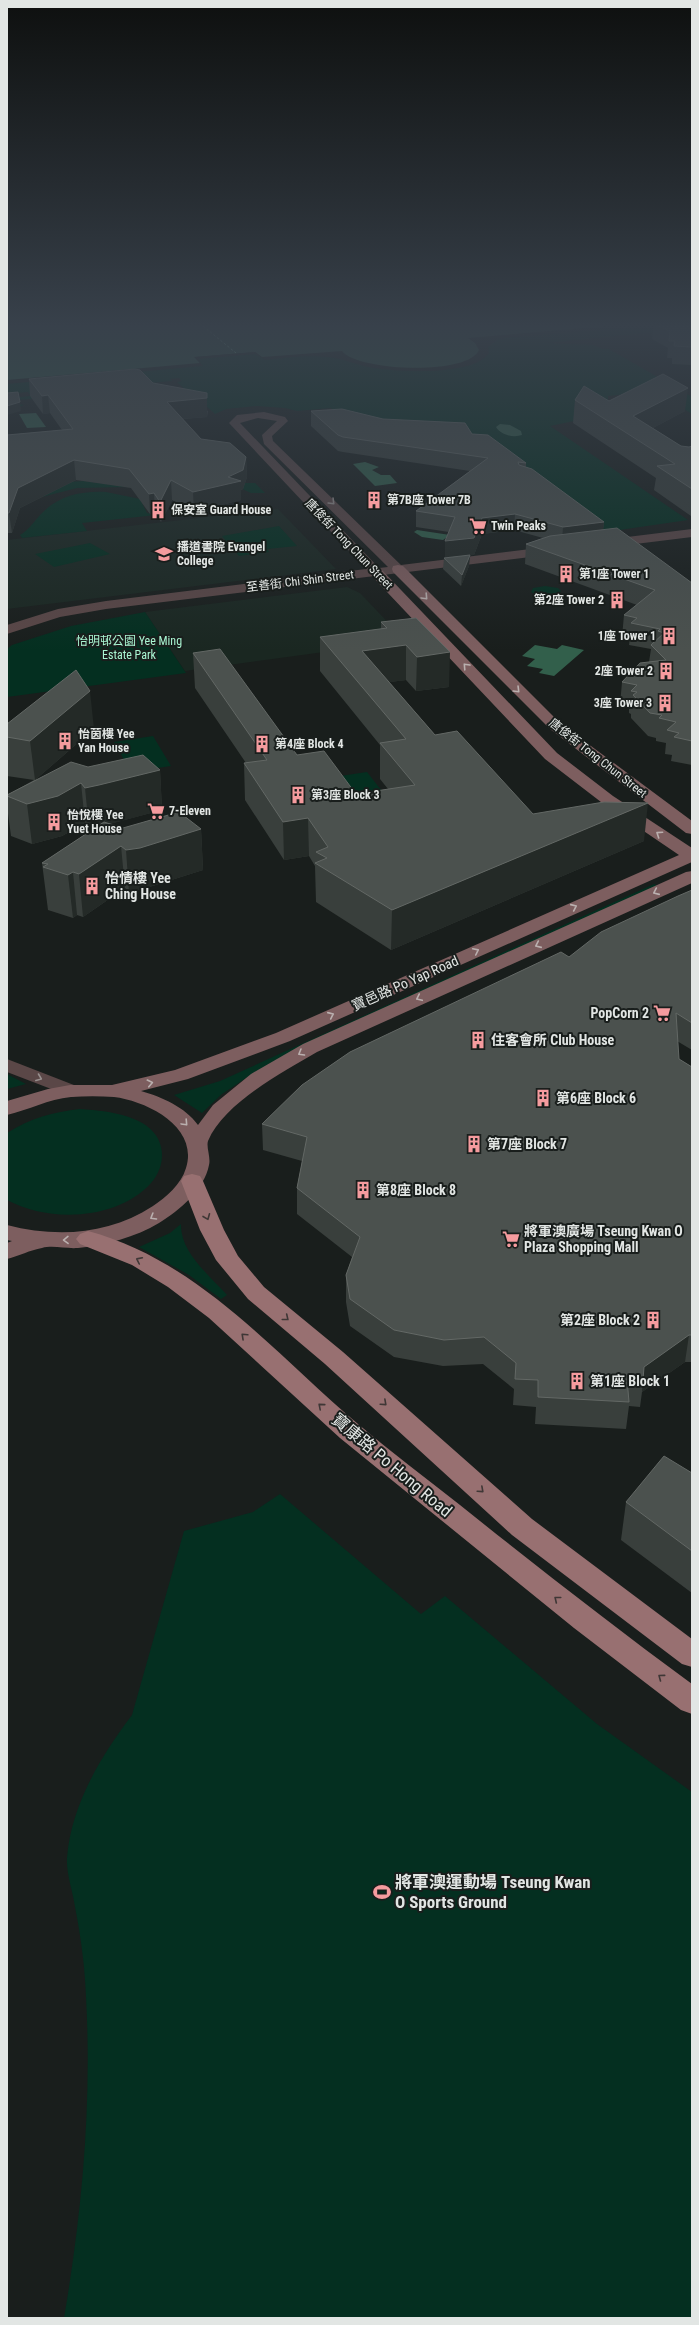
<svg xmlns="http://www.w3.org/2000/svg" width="699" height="2325" font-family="'Roboto Condensed','Noto Sans TC',sans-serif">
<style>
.built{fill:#1a2721}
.green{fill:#042f20}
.water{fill:#325f4b}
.pier{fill:#191e1c}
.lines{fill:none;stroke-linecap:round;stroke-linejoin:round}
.ferry{stroke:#a5f1ce;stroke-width:1;stroke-dasharray:2.5 2;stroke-linecap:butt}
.street{fill:#5a4747;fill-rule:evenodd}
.secondary{fill:#7d5e5f;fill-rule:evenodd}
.primary{fill:#987071;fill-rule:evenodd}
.wall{fill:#393f3c}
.shaded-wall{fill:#242a27}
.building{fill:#4b514e;stroke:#636865}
.oneway{stroke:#978f8e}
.oneway2{stroke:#bab0af}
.oneway3{stroke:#3f3736}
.labels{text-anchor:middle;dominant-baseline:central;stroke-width:4;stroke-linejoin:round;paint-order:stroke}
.far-poi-label{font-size:12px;font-weight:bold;fill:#e2e6e4;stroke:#191e1c;text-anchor:start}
.far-street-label{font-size:12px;fill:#e2e6e4;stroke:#191e1c}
.far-park-label{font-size:12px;fill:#a9f5d2;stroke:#191e1c}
.poi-label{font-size:14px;font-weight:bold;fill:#e2e6e4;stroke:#191e1c;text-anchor:start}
.street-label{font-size:14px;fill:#e2e6e4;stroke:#191e1c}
.near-street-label{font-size:17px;fill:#e2e6e4;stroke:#191e1c}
.near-poi-label{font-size:17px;font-weight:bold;fill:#e2e6e4;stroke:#191e1c;text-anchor:start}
</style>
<rect width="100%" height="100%" fill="#191e1c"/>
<g class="built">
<polygon points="278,509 336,569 7,609 7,540"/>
<polygon points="347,587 360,593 402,637 398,642 185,671 145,612"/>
</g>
<g class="green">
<path d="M643 326H692V328L547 343 593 345 603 349H609L692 397V414L654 391 608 396V402L579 420 550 426 688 520 599 533 557 500 348 422 331 408 297 411 285 408 257 406 226 409 215 414C203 402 189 394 177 382L182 381 179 378 170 379 172 381 29 394 28 392 17 393 20 397 31 396 32 399 16 400 19 404 24 405 17 408 7 401V384L203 366 194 357 255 352 265 360C286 358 306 355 326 357 341 358 354 364 368 367 394 372 473 377 489 353L488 347 497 340 504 338Z"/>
<polygon points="84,481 128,487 77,488 42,497 67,482"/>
<polygon points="243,483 255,483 265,493 251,493 238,487"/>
<path d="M106 492 140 499 147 513 156 515 82 523 87 531 22 538 20 535C29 530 35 520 42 513 60 495 82 491 106 492Z"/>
<polygon points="279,526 297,546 267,549 269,552 239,556 222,536"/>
<polygon points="90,543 110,554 54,567 35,554"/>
<path d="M545 586 558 588 561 591C555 600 539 598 531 592L533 588Z"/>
<polygon points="145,612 186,673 7,697 7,649 12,645 71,626"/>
<polygon points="153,736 171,766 131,772 114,742"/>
<polygon points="367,772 385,795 344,801 327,778"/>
<polygon points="654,884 658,886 249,1076 222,1094 202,1113 174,1095 220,1081"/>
<polygon points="7,1074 26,1084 7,1089"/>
<path d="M80 1109C110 1111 161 1116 162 1155 162 1165 158 1175 151 1183 118 1220 49 1223 7 1200V1133C31 1118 53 1112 80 1109Z"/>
<path d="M181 1224C180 1252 209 1275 227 1295L221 1299 189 1275 139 1247 170 1233Z"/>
<path d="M280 1494 421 1614 445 1596 597 1724 692 1792V2318H64C82 2212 92 2105 86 1997 85 1968 81 1937 75 1907 73 1892 66 1873 67 1858 71 1805 101 1756 132 1715L184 1531 253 1512Z"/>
</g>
<g class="water">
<path d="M7 326H608L468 338 475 343 479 350C468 376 357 371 342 351L262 357 255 352 195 357 200 363 7 380Z"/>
<polygon points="36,413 46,427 27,428 19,414"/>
<path d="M500 424 510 425 521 431 522 435C513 438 501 435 496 427Z"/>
<polygon points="365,462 379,467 372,470 381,475 390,475 397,483 375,486 353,464"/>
<polygon points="417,530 450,535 443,540 422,537 414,532"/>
<polygon points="535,645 557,649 562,645 584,650 554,676 539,673 543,669 527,666 535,659 522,656"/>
</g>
<polygon class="pier" points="255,352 264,359 255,354 199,359 201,364 194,357"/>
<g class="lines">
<polyline class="ferry" points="203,326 236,353"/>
<g class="street">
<path d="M264 412 285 417 288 421 272 436 273 441 401 565 555 546 561 550 555 554 106 609 60 617 7 634V625L58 609 106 601 366 569 229 423 237 415ZM258 418 277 421 262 435 264 444 388 567 379 568 240 423Z"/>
<polygon points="692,529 692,537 603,548 597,544 603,540"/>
<polygon points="7,1059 79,1087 82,1091 79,1095 72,1097 7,1072"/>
</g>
<g class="secondary">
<polygon points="398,565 403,566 560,723 692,821 692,834 686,833 550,729 393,572 392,569 393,566"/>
<path d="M375 567 380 568 557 753 613 796 692 848V862L290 1041 188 1079 141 1091C162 1097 185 1107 198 1125L213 1105 251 1074 303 1044 686 872 692 871V883L317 1052C283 1072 224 1103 208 1141 206 1147 211 1158 209 1165 204 1190 180 1210 159 1223 136 1237 105 1245 78 1248 66 1249 53 1245 42 1248 30 1250 19 1256 7 1259V1243L12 1241 7 1240V1225C57 1238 108 1235 153 1206 166 1197 181 1185 186 1168 199 1127 147 1101 114 1097 100 1096 85 1096 71 1097 48 1099 29 1110 7 1115V1101L48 1089 70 1085H112L175 1070 276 1033 679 855 601 802 545 759 370 574 369 571Z"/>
</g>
<g class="primary">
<polygon points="192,1174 200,1176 203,1181 224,1230 238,1256 264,1287 343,1352 532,1519 692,1639 692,1667 682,1664 512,1535 325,1364 248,1299 216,1260 200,1230 181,1181 184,1176"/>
<path d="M88 1231C199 1261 274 1353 358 1424 391 1452 426 1478 460 1505 536 1566 613 1626 692 1684V1714L681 1710 574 1628 340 1438 209 1318 168 1287 132 1265 80 1244 76 1239 80 1234Z"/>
</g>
</g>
<g class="wall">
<polygon points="653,326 692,326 692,365 672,364 672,358 667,358 668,348 652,339"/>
<polygon points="29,379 153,383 208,411 207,417 183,419 201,439 246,457 247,477 243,489 241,490 241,500 194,512 172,500 161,522 155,513 150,514 131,488 76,480 20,508 12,533 7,533 7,435 62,430 50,413 43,414 30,396"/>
<polygon points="575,400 609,401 685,411 653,428 681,446 689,447 692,446 692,516 691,516 654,490 656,478 573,423"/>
<polygon points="311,411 383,419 472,434 526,463 526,467 604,522 603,530 692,583 692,765 671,761 672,755 665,754 666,743 656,741 656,738 648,736 631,718 631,714 629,713 629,707 620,705 622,682 649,662 651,649 629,645 630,638 622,637 624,615 637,605 525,564 526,544 543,538 514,530 482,534 474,555 449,532 416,527 416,511 470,471 343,452 338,451 311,426"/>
<polygon points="470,555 469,566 461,586 443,569 444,558"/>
<polygon points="416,618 449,687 416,691 406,680 389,682 435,735 533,814 644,841 391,950 316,902 315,866 309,856 284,860 245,800 244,763 246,763 195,688 193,653 297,755 356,794 388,789 380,779 380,745 320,671 320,637 381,629 381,622"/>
<polygon points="7,724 94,729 35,780 88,767 160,770 162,810 109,824 123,828 201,829 203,870 143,889 129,892 125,888 83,917 77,915 73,918 48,910 42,863 98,826 89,828 85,823 62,836 32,844 11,836 7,806 7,795 34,780 7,776"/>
<polygon points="692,890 692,1050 677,1041 679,1059 692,1067 692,1362 685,1362 642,1392 640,1407 629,1406 626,1429 535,1424 536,1407 513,1405 514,1389 483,1364 443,1366 394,1357 350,1326 346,1302 346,1275 352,1257 297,1214 297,1188 302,1161 263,1150 262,1124"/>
<polygon points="692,1473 692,1593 621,1540 626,1502"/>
</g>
<g class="shaded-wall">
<polygon points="688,388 685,411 634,438 633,416"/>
<polygon points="207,393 207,417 168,420 167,402"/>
<polygon points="48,395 50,413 43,414 42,396"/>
<polygon points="692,397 692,407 691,408"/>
<polygon points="20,402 21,411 7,415 7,406"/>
<polygon points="246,457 247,477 243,489 241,490 241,500 194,512 193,492 228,477"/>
<polygon points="74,460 76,480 20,508 12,533 9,513 18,488"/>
<polygon points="171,480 172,500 161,522 160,502"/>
<polygon points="154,493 155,513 150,514 149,494"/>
<polygon points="515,514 514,530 482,534 474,555 445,558 445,541 482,518"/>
<polygon points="604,522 602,539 562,544 563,527"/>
<polygon points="470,555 469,566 461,586 462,575"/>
<polygon points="406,645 406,680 361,686 362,651"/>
<polygon points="450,652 449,687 416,691 417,657"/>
<polygon points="90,691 94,729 35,780 30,741"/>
<polygon points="160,770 162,810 103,826 89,828 85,788"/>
<polygon points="81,783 85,823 62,836 32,844 27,804"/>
<polygon points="648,803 644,841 391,950 392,910"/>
<polygon points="308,818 309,856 284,860 283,822"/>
<polygon points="201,829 203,870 143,889 129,892 126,850"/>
<polygon points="121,846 125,888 83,917 79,874"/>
<polygon points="73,872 77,915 73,918 68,875"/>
<polygon points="689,1335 685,1362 642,1392 643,1380 644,1367"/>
</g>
<g class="building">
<polygon points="659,326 692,326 692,347 674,346 675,341 669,341 670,331"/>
<polygon points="135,369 140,370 153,383 207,393 207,398 167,402 201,439 230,443 246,457 243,470 228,477 241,481 193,492 171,480 160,502 154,493 149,494 129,469 74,460 18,488 9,513 7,513 7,435 73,429 48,395 42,396 29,379"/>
<polygon points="663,374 688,388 633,416 681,446 689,447 692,446 692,489 657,466 675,464 575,400 584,386 609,401"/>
<polygon points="18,392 20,402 7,406 7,393"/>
<polygon points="342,409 383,419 465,423 472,434 488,435 526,463 518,462 519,465 532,469 604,522 563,527 515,514 482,518 474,538 445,541 455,517 416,511 488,458 343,437 338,435 311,411"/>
<polygon points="617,528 692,583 692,741 674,737 679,733 667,730 676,722 659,718 662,715 650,713 633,695 637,692 631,691 637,685 622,682 640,663 666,660 651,645 664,633 658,631 660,629 631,623 637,618 624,615 655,590 526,544 550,536"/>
<polygon points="470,555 462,575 444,558"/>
<polygon points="416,618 450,652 417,657 406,645 362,651 435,735 457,731 533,814 604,802 648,803 392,910 315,863 327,858 316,852 328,847 308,818 283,822 244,763 267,760 193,653 220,649 297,755 324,751 356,794 415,785 380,743 406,739 320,637 387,628 381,622"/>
<polygon points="76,670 90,691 30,741 7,737 7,724"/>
<polygon points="143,755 160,770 99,785 85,788 81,783 58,796 27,804 7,796 7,795 71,762 88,767"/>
<polygon points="179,812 201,829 140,848 126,850 121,846 79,874 73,872 68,875 43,867 48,864 42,863 104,822 123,828"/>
<polygon points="692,890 692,1023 676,1013 679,1059 692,1067 692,1335 689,1335 644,1367 643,1380 627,1379 629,1402 538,1397 538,1380 515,1379 516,1363 484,1337 444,1340 394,1330 350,1299 346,1275 360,1237 297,1188 307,1137 262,1124 302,1085 350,1052 561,952 569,957 601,932 678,896"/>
<polygon points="664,1456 692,1473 692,1551 626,1502"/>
</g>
<defs><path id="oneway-chevron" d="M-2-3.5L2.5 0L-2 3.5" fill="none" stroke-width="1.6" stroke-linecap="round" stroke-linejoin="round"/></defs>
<g class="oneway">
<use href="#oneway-chevron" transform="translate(332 502) rotate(45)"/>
<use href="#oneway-chevron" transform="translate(39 1078) rotate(22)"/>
</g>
<g class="oneway2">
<use href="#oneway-chevron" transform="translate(425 597) rotate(47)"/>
<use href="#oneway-chevron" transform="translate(466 666) rotate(-133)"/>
<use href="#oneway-chevron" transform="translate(517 690) rotate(45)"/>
<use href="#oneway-chevron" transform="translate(659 834) rotate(-146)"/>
<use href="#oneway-chevron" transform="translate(656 892) rotate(156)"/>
<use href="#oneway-chevron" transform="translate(574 907) rotate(-24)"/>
<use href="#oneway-chevron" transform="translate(538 945) rotate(156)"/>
<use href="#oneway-chevron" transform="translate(476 951) rotate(-26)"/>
<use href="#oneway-chevron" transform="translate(419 998) rotate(155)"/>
<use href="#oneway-chevron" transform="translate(331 1015) rotate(-24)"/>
<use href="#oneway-chevron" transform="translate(301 1053) rotate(150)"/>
<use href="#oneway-chevron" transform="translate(150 1083) rotate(-13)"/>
<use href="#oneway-chevron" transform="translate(185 1123) rotate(47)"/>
<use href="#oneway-chevron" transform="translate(153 1217) rotate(149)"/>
<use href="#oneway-chevron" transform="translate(66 1240) rotate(179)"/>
</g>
<g class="oneway3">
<use href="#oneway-chevron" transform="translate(207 1217) rotate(68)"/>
<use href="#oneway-chevron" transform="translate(139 1260) rotate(-154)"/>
<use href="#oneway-chevron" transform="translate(286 1318) rotate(39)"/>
<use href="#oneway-chevron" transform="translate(244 1336) rotate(-137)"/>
<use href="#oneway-chevron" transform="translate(384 1403) rotate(42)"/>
<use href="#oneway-chevron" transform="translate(321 1406) rotate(-139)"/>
<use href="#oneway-chevron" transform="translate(481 1490) rotate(42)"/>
<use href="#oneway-chevron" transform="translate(557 1599) rotate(-141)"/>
<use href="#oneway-chevron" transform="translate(661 1677) rotate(-143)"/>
</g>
<linearGradient id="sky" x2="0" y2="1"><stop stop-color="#0e100f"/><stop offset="0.5" stop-color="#38414b"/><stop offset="1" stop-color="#38414b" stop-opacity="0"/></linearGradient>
<rect width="699" height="651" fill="url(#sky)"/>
<defs>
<g id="building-bare" transform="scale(1.38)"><path d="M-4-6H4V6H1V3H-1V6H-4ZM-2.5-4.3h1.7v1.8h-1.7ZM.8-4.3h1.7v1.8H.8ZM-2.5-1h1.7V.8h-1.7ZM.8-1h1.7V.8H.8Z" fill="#f59b9e" stroke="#191e1c" stroke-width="2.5" paint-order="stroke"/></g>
<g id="supermarket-bare" transform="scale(1.38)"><path d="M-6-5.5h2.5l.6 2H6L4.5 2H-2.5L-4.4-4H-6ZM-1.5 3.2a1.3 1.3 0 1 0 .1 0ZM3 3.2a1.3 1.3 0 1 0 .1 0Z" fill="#f59b9e" stroke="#191e1c" stroke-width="2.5" paint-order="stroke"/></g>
<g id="school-bare" transform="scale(1.38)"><path d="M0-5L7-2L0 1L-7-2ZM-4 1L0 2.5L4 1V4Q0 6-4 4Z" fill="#f59b9e" stroke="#191e1c" stroke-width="2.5" paint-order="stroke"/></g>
<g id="stadium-bare" transform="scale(1.38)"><path d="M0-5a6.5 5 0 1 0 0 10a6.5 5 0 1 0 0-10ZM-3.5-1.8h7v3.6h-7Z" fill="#f59b9e" stroke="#191e1c" stroke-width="2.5" paint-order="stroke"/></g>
</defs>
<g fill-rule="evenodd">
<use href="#building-bare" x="374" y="500"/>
<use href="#building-bare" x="158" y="510"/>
<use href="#supermarket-bare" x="478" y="526"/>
<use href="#school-bare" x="164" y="554"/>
<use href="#building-bare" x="566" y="574"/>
<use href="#building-bare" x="617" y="600"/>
<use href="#building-bare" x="669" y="636"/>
<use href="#building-bare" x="666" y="671"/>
<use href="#building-bare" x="665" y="703"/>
<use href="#building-bare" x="65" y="741"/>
<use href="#building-bare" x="262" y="744"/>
<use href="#building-bare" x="298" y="795"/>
<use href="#supermarket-bare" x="156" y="811"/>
<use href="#building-bare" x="54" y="822"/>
<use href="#building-bare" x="92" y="886"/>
<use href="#supermarket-bare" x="662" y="1013"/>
<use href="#building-bare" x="478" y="1040"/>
<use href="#building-bare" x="543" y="1098"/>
<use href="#building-bare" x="474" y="1144"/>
<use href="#building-bare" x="363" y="1190"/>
<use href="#supermarket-bare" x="511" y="1239"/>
<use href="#building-bare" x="653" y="1320"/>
<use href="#building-bare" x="577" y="1381"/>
<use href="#stadium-bare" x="382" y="1892"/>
</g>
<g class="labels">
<g class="far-poi-label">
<text x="387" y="500">第7B座 Tower 7B</text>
<text x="171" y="510">保安室 Guard House</text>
<text x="491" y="526">Twin Peaks</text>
<text x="177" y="547">播道書院 Evangel<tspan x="177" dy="14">College</tspan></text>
<text x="579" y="574">第1座 Tower 1</text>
<text x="604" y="600" text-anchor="end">第2座 Tower 2</text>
<text x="656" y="636" text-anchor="end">1座 Tower 1</text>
<text x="653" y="671" text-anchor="end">2座 Tower 2</text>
<text x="652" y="703" text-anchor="end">3座 Tower 3</text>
<text x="78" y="734">怡茵樓 Yee<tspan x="78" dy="14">Yan House</tspan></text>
<text x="275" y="744">第4座 Block 4</text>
<text x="311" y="795">第3座 Block 3</text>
<text x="169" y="811">7-Eleven</text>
<text x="67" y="815">怡悅樓 Yee<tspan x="67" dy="14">Yuet House</tspan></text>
</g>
<g class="far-street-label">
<text transform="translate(349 544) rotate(46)">唐俊街 Tong Chun Street</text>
<text transform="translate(300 581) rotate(-7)">至善街 Chi Shin Street</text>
<text transform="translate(598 758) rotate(38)">唐俊街 Tong Chun Street</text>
</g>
<g class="far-park-label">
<text x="129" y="641">怡明邨公園 Yee Ming<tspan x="129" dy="14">Estate Park</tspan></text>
</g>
<g class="poi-label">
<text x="105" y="878">怡情樓 Yee<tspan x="105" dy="16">Ching House</tspan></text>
<text x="649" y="1013" text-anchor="end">PopCorn 2</text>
<text x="491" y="1040">住客會所 Club House</text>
<text x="556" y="1098">第6座 Block 6</text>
<text x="487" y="1144">第7座 Block 7</text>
<text x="376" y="1190">第8座 Block 8</text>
<text x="524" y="1231">將軍澳廣場 Tseung Kwan O<tspan x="524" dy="16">Plaza Shopping Mall</tspan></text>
<text x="640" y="1320" text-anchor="end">第2座 Block 2</text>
<text x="590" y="1381">第1座 Block 1</text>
</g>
<g class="street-label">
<text transform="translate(405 983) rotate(-24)">寶邑路 Po Yap Road</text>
</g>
<g class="near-street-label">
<text transform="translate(392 1465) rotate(40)">寶康路 Po Hong Road</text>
</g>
<g class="near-poi-label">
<text x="395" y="1882">將軍澳運動場 Tseung Kwan<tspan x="395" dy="20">O Sports Ground</tspan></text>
</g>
</g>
<rect width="699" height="2325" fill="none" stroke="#e2e6e4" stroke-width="16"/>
</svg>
